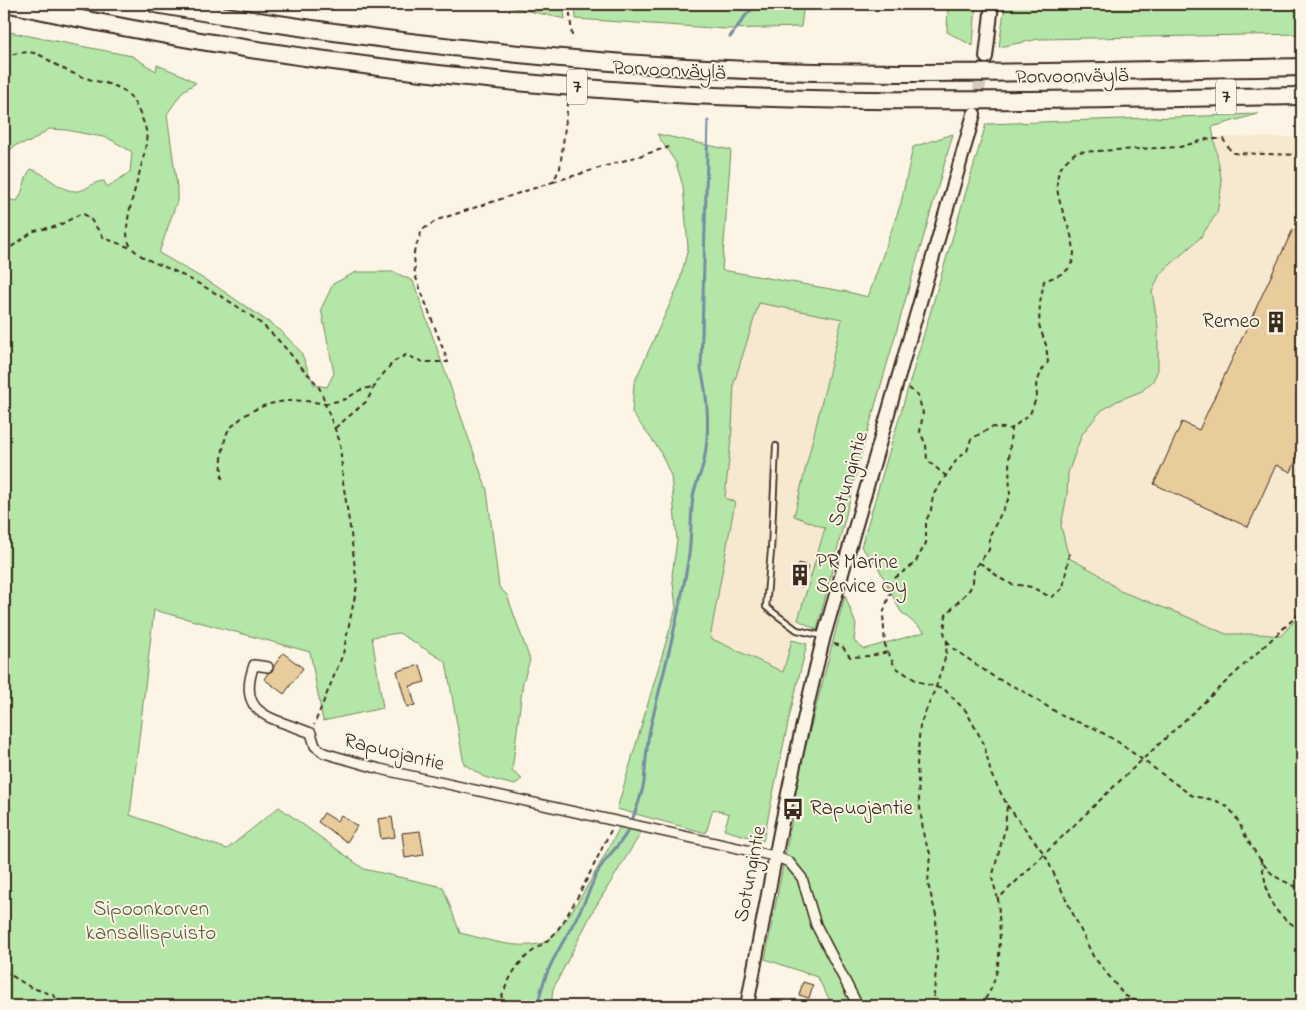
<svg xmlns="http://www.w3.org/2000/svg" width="1306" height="1010" font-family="'Indie Flower',sans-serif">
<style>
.built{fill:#f6e9cf}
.green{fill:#b3e6a7;stroke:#778862}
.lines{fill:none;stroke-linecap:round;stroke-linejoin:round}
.stream{stroke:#758da1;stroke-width:3}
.building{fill:#e8cc9c;stroke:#3b2a1e}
.secondary-tunnel{stroke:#d5ccbd;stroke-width:12;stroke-dasharray:12 6;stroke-linecap:butt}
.lane-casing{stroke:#3b2a1e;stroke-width:8}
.street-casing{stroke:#3b2a1e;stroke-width:12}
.secondary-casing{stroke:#3b2a1e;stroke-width:16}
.highway-casing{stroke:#3b2a1e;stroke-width:20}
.path{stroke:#3b2a1e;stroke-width:2;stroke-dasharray:5 4;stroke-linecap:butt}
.lane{stroke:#fcf5e5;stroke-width:4.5}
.street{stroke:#fcf5e5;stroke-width:9}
.secondary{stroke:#fcf5e5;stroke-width:12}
.highway{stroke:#fcf5e5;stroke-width:16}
.labels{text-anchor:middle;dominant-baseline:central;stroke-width:4;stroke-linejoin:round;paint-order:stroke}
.shield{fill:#fcf5e5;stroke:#75675a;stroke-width:1}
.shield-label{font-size:20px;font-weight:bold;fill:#3b2a1e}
.street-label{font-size:21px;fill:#3b2a1e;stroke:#fcf5e5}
.poi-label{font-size:21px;fill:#3b2a1e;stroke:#fcf5e5;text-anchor:start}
.park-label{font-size:21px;fill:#595940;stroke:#fcf5e5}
</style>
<rect width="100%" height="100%" fill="#fcf5e5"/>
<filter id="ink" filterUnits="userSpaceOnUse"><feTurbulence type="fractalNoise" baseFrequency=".02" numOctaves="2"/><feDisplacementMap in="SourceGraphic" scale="10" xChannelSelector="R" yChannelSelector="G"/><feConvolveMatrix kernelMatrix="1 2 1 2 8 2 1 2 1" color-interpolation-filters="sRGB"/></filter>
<g filter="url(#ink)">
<g class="built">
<polygon points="1219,137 1302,137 1302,621 1295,620 1281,636 1259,634 1226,634 1160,606 1140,600 1120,591 1097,573 1069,558 1060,526 1067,495 1068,473 1082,434 1101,411 1117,401 1142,391 1153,381 1158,370 1158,326 1152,292 1160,274 1200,238 1222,183 1216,144"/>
<polygon points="759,302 842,319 794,516 825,528 783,672 710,638 735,503 725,498 732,429 734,383"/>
</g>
<g class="green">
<polygon points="497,4 563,4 565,19"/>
<polygon points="583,4 804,4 801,27 726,29 576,19 575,6"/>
<polygon points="948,4 976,4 973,46 947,32"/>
<polygon points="1005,4 1302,4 1302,34 1039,39 999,47"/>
<path d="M4 31 132 56 156 71 157 65 182 75 196 83 183 91 167 114 177 187V201L159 253 216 286 280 330 301 352 314 385 327 387 334 373 321 309 333 284 356 272H394L413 281 487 490 499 587 507 595 530 660 523 682 512 771 522 779 514 785 484 777 464 764 446 662 399 633 372 637 383 708 323 721 310 652 154 610 130 815 227 849 279 807 364 869 443 887 460 933C486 939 516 950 543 943 563 937 609 847 621 825L641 833 593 911 553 989 551 1006H4V179L7 181 8 194 11 200 17 201C25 190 24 176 31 169 48 174 59 192 78 191 88 190 93 181 104 181L107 187 130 172 132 152 108 138 66 130 49 129 30 142 16 145 5 154 4 158Z"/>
<polygon points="1258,114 1212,127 1222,183 1217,213 1200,238 1160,274 1152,292 1158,326 1158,370 1153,381 1142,391 1117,401 1101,411 1082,434 1068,473 1067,495 1061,526 1069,558 1097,573 1120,591 1183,615 1226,634 1259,634 1281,636 1295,620 1302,621 1302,1006 833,1006 817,977 765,959 794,809 793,795 845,595 856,625 854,641 864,649 925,632 901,612 878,567 861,547 986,124"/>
<polygon points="657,134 731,150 722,270 848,292 868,297 901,203 913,147 953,134 861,455 817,630 798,620 825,528 794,516 842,319 759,303 734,383 732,429 725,498 735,502 710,638 783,672 792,640 807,644 790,714 763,841 724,830 729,814 713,809 706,833 617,809 676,608 672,575 677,540 671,476 659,449 632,413 634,383 679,284 688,248 683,186 676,163"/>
</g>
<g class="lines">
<g class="stream">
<polyline points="730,37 746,15 757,4"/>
<path d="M538 1006C543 965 571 934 587 896 592 885 595 875 602 865 609 854 621 844 627 832 634 816 641 799 644 782 646 764 646 746 650 729 663 673 679 618 688 561 692 540 690 518 693 497 695 484 702 473 704 460 710 431 708 397 701 369L708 121"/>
</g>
</g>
<g class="building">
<polygon points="1293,229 1302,233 1302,411 1296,425 1302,428 1302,447 1291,472 1276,465 1248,527 1154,484 1182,422 1199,430"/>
<polygon points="799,563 808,566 802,587 793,585"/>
<polygon points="283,653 303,668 284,694 264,679 268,673 273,670 274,666"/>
<polygon points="420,665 425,682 410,686 415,705 407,707 397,671"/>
<polygon points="324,813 337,821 341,815 357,826 347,842 318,822"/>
<polygon points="392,817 395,837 381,839 378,819"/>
<polygon points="420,831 424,855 405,858 402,833"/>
<polygon points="803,982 813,985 809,998 799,995"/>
</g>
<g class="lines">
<polyline class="secondary-tunnel" points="975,109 984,65"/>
<g class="lane-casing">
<polyline id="lane" points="776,446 771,551 766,607 797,630 823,636"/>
</g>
<g class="street-casing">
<path id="street" d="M268 667 254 665C235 717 275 718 311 733L315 746 324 753 380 769 774 856 789 862 802 878 816 925 858 1006"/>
</g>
<g class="secondary-casing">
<g id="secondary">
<polyline points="986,57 992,4"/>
<path d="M747 1006C770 882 793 758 824 636L974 114"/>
</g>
</g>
<g class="highway-casing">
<g id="highway">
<path d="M10 4C228 52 452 81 675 94 884 105 1094 99 1302 96"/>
<path d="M155 4C350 38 548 62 747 70 932 77 1117 70 1302 67"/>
</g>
</g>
<g class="path">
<polyline points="569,4 572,36"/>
<path d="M4 57C13 54 24 51 34 53 43 55 52 63 60 67 69 72 79 76 89 79 102 83 116 84 127 93 134 99 144 121 146 130 151 158 114 228 132 248 144 261 163 265 178 273 206 287 246 309 268 330 281 342 292 356 303 369 315 382 321 386 325 404L346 399 360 390 376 386"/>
<polyline points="553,182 669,147"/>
<polyline points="4,252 34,231 58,226 82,213 89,217 104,238 131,248"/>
<polyline points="909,388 918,396 923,413 920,432 926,445 927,460 946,476"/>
<polyline points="335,428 367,401 376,383 393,362 406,355 423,362 448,362 415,275 414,252 422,230 437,220 553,182 560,168 568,103"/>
<path d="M222 479C221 463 222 448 227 433 229 428 234 425 238 421 261 400 296 397 325 404L340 442 343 482 351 534 357 586 343 654 314 725"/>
<path d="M979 563C989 567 995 576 1005 581 1015 587 1021 584 1031 587 1039 590 1044 595 1052 597L1063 588 1070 550"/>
<path d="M947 641 954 649 994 677 1021 690 1064 717 1094 728 1118 742 1191 795C1202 799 1214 798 1224 805 1237 813 1240 827 1247 839 1253 849 1266 870 1275 876 1280 880 1295 886 1302 890"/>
<polyline points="834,644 842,646 850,657 870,656 888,652"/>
<polyline points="1007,805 1045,855 1093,956 1124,995 1145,1006"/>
<path d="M1261 859C1261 865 1263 869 1264 875 1270 908 1275 913 1302 931"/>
<path d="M998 899 992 878 1005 829 1007 805 991 774 984 744 966 711 945 690 917 681 895 667 885 645 883 614 895 578 915 563 926 543V521L931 510 933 495 958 458 967 451 971 439 992 427 1011 429 1030 414 1037 396 1036 385 1042 370 1048 362 1046 345 1039 325 1040 303 1044 281C1051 278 1063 275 1068 269 1090 245 1042 196 1062 166 1065 161 1072 156 1076 152L1180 147 1207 139H1223L1232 153 1302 155"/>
<polyline points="4,971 30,987 53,995 66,1006"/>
<path d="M498 1006C504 991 510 974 521 962 531 950 546 944 556 932 578 901 594 864 611 830"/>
<polyline points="933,1006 937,957 936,915 928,884 930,853 924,838 919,800 917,764 920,725 936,687 946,655 947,641 944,632 946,615 970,589 973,582 974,569 989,550 989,537 1010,496 1009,460 1011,429"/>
<path d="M979 1006C1005 981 1000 931 998 899L1127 774 1302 611"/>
</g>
<use href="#lane" class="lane"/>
<use href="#street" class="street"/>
<use href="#secondary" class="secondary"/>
<use href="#highway" class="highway"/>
</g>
</g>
<defs>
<g id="building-bare" transform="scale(1.725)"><path d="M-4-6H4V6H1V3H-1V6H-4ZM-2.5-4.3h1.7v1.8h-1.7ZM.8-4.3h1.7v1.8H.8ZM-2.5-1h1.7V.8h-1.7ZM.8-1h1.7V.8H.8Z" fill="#3b2a1e" stroke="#fcf5e5" stroke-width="2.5" paint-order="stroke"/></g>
<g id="bus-bare" transform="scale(1.725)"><path d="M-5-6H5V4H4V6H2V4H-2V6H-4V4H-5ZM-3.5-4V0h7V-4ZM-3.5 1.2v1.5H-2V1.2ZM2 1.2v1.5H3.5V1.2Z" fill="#3b2a1e" stroke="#fcf5e5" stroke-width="2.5" paint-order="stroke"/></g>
</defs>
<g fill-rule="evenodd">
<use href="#building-bare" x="1276" y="322"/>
<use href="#building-bare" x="800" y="575"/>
<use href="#bus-bare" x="793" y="809"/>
</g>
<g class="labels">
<g class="shield">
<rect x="567" y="69.5" width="20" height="35" rx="4"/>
<rect x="1216" y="79.5" width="20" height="35" rx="4"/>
</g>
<g class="shield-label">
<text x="577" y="87">7</text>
<text x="1226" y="97">7</text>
</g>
<g class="street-label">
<text transform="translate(669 71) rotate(3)">Porvoonväylä</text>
<text transform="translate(1072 77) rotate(-1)">Porvoonväylä</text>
<text transform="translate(849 479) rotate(-74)">Sotungintie</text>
<text transform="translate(394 753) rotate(14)">Rapuojantie</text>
<text transform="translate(751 874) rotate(-79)">Sotungintie</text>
</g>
<g class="poi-label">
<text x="1260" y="322" text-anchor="end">Remeo</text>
<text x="816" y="563">PR Marine<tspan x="816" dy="24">Service Oy</tspan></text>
<text x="810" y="809">Rapuojantie</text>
</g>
<g class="park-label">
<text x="151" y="910">Sipoonkorven<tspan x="151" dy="24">kansallispuisto</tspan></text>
</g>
</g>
<rect width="1306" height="1010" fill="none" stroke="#fcf5e5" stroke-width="20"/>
<rect x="10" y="10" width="1286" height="990" fill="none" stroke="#3b2a1e" stroke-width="2" filter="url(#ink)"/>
</svg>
